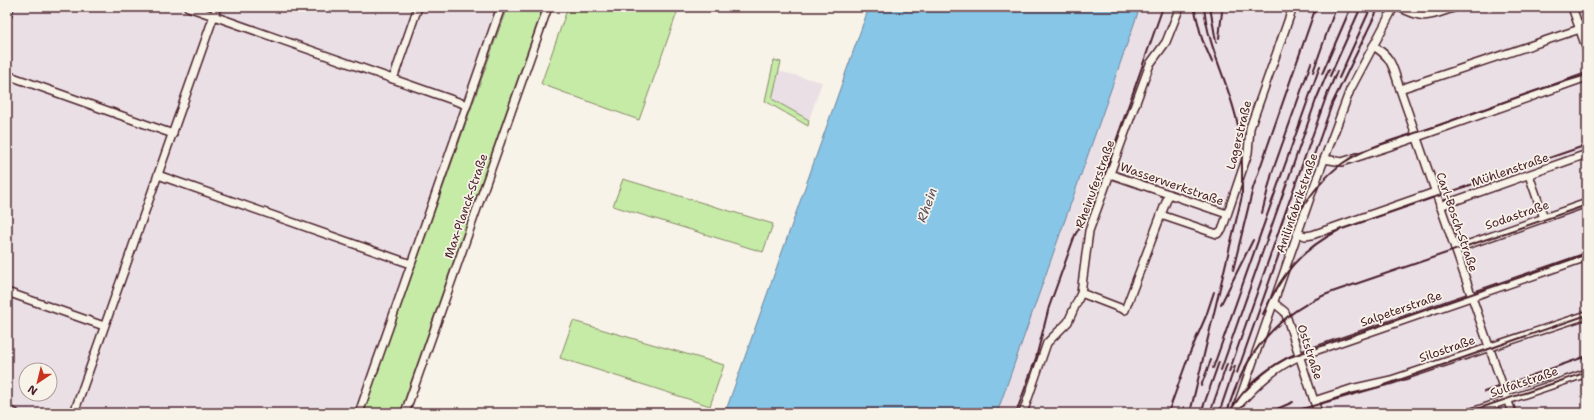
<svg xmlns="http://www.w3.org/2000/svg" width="1594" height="420" font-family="'Shantell Sans',sans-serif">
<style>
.built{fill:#eadfe5;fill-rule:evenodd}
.green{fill:#c5eba6;stroke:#888568}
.water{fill:#87c6e7;stroke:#6f839c}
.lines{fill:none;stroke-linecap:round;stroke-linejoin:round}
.minor-casing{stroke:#4a1f2b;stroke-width:10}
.minor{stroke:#f7f3e8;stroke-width:7}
.rail{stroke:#4a1f2b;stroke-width:2}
.labels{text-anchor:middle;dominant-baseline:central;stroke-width:3.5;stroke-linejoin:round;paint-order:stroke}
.street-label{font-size:12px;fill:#4a1f2b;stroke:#f7f3e8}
.water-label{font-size:13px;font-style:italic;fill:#5c5163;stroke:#f7f3e8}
</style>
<rect width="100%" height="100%" fill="#f7f3e8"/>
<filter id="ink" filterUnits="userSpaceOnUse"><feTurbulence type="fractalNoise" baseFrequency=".025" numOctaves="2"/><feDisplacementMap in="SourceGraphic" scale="8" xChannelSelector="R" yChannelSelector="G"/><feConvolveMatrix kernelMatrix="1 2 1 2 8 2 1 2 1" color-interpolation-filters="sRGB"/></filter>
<g filter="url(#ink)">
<g class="built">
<path d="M7 7H507L363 413H7ZM26 370H50V394H26Z"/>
<polygon points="1140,7 1587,7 1587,413 997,413"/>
<polygon points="778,71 822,82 809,120 772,99"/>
</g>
<g class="green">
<polygon points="507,7 543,7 400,413 363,413"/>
<polygon points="568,7 679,7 639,120 541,84"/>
<polygon points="774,60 781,62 772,99 809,120 808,126 765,101"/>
<polygon points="623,179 773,224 763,252 613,206"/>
<polygon points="573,321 724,365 710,406 560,358"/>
</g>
<polygon class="water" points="869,7 1140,7 997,413 725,413"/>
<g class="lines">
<g class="minor-casing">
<g id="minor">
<polyline points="188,7 467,105"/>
<path d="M1399 7C1426 21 1429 16 1456 7"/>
<polyline points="1572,7 1587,50"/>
<polyline points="7,16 10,7"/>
<path d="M1373 46C1393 57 1393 69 1400 89L1512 413"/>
<polyline points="7,75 173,134"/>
<polyline points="393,79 418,7"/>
<polyline points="1400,89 1580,29"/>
<polyline points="1324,159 1342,162 1406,141 1587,77"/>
<polyline points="1110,174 1227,214"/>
<polyline points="158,175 411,264"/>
<polyline points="1529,175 1544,218"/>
<polyline points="1440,206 1587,154"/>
<polyline points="1161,215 1217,234 1222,230 1248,153 1250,128 1255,114 1293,7"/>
<polyline points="1298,233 1305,236 1312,235 1435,192"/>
<polyline points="1455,249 1587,203"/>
<polyline points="7,292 104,326"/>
<polyline points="1081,293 1125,310 1169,194"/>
<polyline points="1274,303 1285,312 1318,413"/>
<polyline points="1314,401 1351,389 1391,380 1587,315"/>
<path d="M1239 404C1257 384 1275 367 1300 356L1587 257"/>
<polyline points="7,410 15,413"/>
<polyline points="74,413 217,7"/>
<polyline points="359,413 501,7"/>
<polyline points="405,413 548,7"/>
<polyline points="1023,413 1047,343 1068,322 1081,293 1089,231 1150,64 1166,42 1180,7"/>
<polyline points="1235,413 1312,192 1350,90 1394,7"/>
<polyline points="1469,413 1587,373"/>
</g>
</g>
<use href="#minor" class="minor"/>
<g class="rail">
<polyline points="1194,7 1202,39 1212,62"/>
<polyline points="1210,7 1216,42"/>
<polyline points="1301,9 1302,7"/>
<polyline points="1219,38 1222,12"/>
<polyline points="1313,72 1336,7"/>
<polyline points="1322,74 1351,7"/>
<polyline points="1330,76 1361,7"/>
<polyline points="1339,78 1371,7"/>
<polyline points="1262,213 1272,173 1311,63"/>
<path d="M1296 218C1309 196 1323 177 1343 163 1372 143 1413 135 1445 123 1492 107 1539 88 1587 75"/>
<polyline points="1233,270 1253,188 1316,7"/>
<polyline points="1221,304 1253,240"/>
<path d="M1263 314C1282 274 1299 251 1339 230L1587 145"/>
<polyline points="1213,368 1320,66"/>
<polyline points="1221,370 1316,100 1329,69"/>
<polyline points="1229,372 1325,100 1337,71"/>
<polyline points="1237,373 1332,104 1379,7"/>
<polyline points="1201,386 1211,360"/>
<polyline points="1504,391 1549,379"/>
<polyline points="1484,392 1587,356"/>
<path d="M1232 408C1246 386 1264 370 1287 358L1587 254"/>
<polyline points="1016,413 1036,358 1049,307 1075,235 1095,201 1163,7"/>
<polyline points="1168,413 1189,355 1206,316 1214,292"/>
<polyline points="1181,413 1184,407"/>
<path d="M1190 413 1242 196C1242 173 1243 149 1238 126 1230 85 1208 49 1204 7"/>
<polyline points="1201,413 1219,362"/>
<polyline points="1210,413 1227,364"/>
<polyline points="1219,413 1235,366"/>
<path d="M1227 413C1243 355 1278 311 1335 291L1587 205"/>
<polyline points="1268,413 1293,402"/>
<polyline points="1288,413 1379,387 1587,315"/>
<polyline points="1465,413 1587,372"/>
</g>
</g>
</g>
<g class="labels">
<g class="street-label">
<text transform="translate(1239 135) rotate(-76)">Lagerstraße</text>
<text transform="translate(1510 170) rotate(-19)">Mühlenstraße</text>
<text transform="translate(1095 184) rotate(-70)">Rheinuferstraße</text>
<text transform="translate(1172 184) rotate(19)">Wasserwerkstraße</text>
<text transform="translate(1297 203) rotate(-71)">Anilinfabrikstraße</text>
<text transform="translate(466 206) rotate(-71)">Max-Planck-Straße</text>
<text transform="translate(1517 215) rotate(-19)">Sodastraße</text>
<text transform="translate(1457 222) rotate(71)">Carl-Bosch-Straße</text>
<text transform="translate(1401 309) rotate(-19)">Salpeterstraße</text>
<text transform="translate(1447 349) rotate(-19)">Silostraße</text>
<text transform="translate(1310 352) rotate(72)">Oststraße</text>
<text transform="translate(1524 382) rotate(-19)">Sulfatstraße</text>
</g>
<g class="water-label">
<text transform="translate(927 205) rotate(-70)">Rhein</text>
</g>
</g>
<rect width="1594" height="420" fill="none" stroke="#f7f3e8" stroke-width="24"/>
<rect x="12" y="12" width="1570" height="396" fill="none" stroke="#4a1f2b" stroke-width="1.5" filter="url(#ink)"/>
<g transform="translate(38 382) rotate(215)"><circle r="19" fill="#f7f3e8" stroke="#b29e9c"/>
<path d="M0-3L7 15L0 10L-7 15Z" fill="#c8321e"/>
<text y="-6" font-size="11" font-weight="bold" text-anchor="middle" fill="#4a1f2b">N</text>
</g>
</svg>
